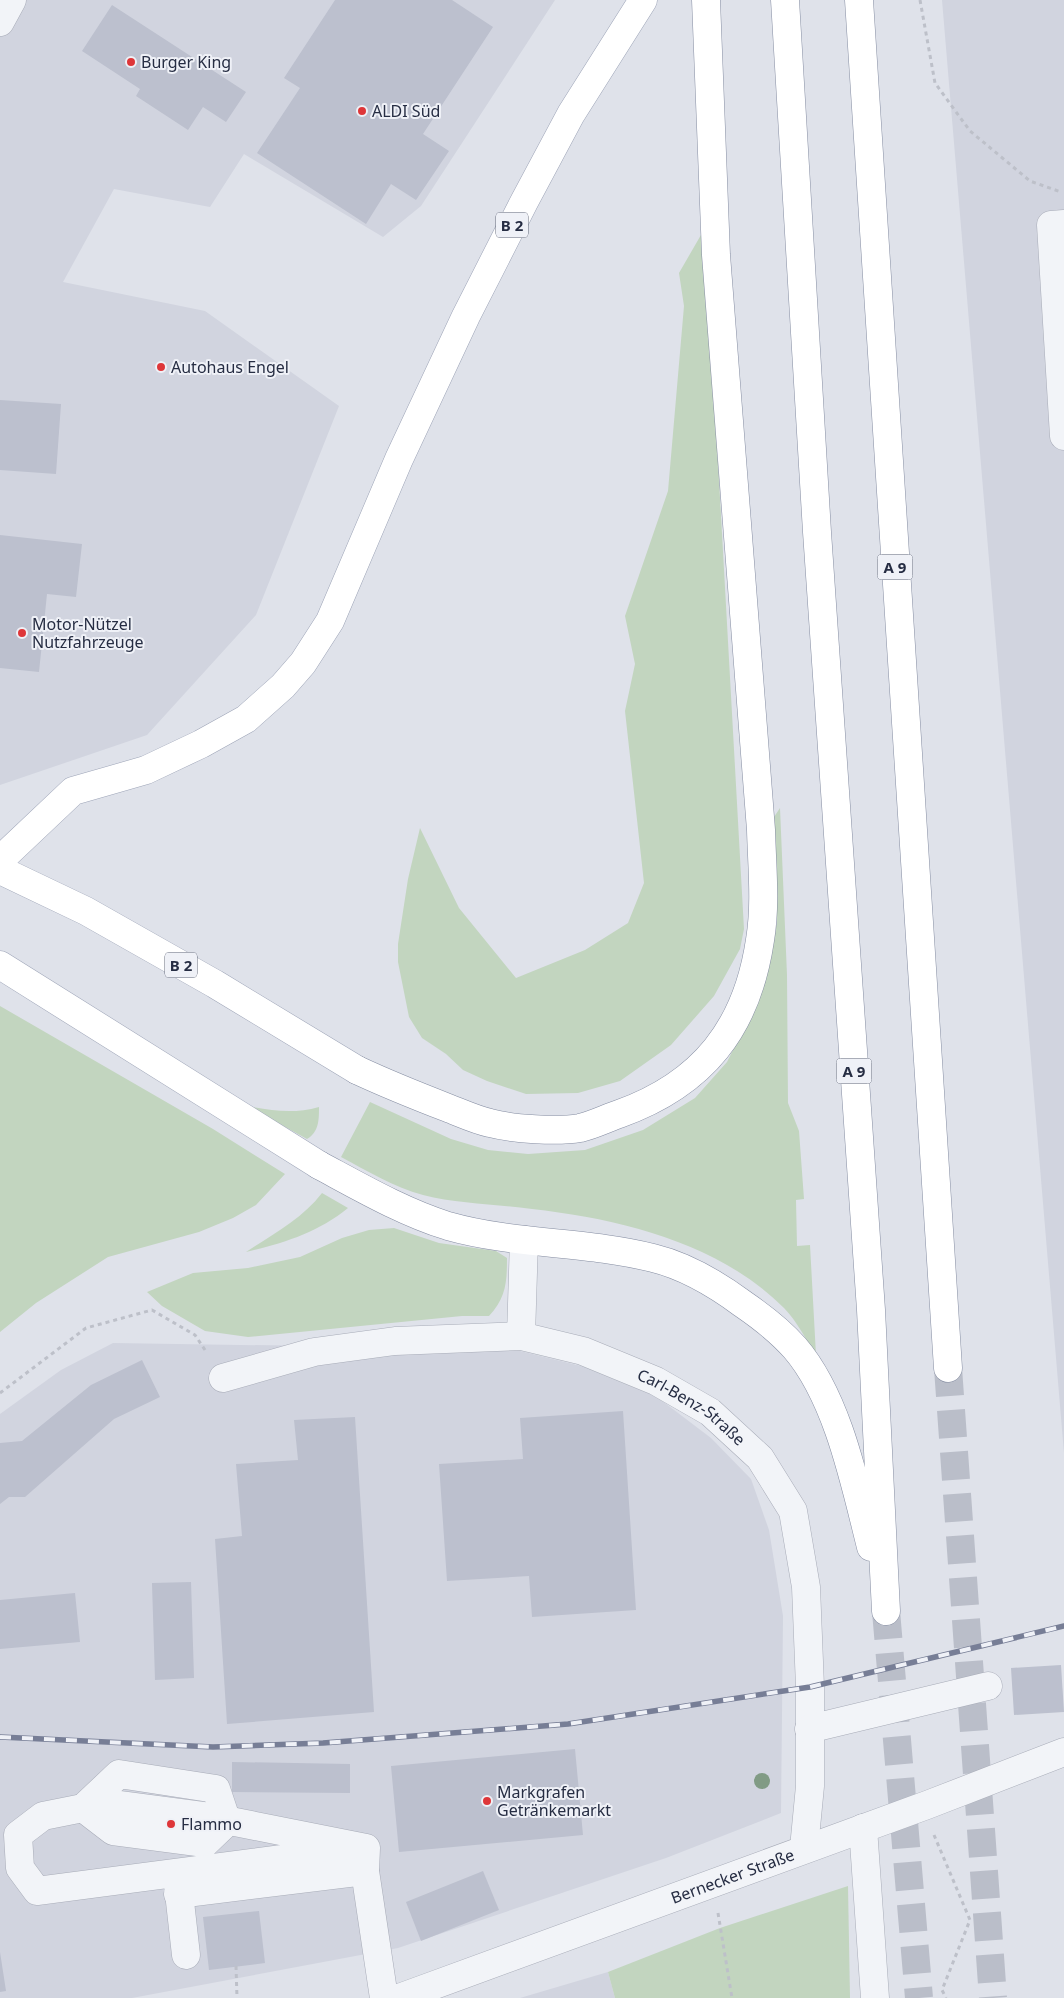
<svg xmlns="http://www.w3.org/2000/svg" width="1064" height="1998" font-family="'Noto Sans',sans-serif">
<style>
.built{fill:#d1d4df}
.green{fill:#c2d5bf}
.building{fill:#bcc0ce}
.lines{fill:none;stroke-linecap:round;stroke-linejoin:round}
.highway-tunnel{stroke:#babec9;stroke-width:28;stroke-dasharray:28 14;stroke-linecap:butt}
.minor-casing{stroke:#a8acb8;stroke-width:29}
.major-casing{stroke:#9da4b7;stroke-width:29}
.highway-casing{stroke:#858da2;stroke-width:29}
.path{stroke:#bdc0c9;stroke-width:3;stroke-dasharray:4 4;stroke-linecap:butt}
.minor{stroke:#f2f4f8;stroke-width:28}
.major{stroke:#fff;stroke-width:28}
.highway{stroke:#fff;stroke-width:28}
.rail-casing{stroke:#777e96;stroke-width:5.5}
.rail{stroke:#eff1f7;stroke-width:4;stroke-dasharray:11;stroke-linecap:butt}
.tree{fill:#819b85}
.poi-dot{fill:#de3639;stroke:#eff1f7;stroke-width:2}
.labels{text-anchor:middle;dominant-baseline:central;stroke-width:4;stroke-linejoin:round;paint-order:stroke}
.shield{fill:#eff1f7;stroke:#626879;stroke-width:1}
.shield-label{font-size:15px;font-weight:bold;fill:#262d43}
.poi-label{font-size:16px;fill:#262d43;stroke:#eff1f7;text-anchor:start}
.street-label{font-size:16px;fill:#262d43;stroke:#eff1f7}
</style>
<rect width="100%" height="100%" fill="#dfe2ea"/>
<g class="built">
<polygon points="0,0 555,0 421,206 383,237 244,154 210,207 114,189 63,282 205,311 339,406 256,615 147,735 0,785"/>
<polygon points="942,0 1064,0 1064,1453"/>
<polygon points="113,1343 512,1349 585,1367 657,1397 711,1438 751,1479 769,1530 783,1616 781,1813 666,1858 398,1948 132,1998 0,1998 0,1414 61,1370"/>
<polygon points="608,1972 615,1998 520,1998"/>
</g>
<g class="green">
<polygon points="705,228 744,929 740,949 714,996 671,1045 620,1081 578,1093 526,1094 487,1081 463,1070 446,1054 422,1038 409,1017 398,962 398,944 408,879 420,828 459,908 516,978 585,950 628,923 644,883 625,711 635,664 625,616 668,491 684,306 679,273"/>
<path d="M780 808 787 975 788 1103 799 1131 804 1199 796 1200 797 1246 810 1245 816 1355C806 1340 797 1321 784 1308 719 1243 621 1219 532 1209 496 1204 458 1204 423 1195 394 1187 367 1171 341 1157L370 1102 451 1139 488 1150 528 1154 585 1150 643 1130 695 1098 727 1062 757 1002 777 923 774 817Z"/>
<polygon points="0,1006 213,1129 285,1174 256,1205 233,1218 199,1232 108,1257 36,1303 0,1332"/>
<path d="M247 1106C273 1111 294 1114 319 1107 319 1120 319 1132 307 1139Z"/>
<path d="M322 1193 348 1208C317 1233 284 1243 246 1252 273 1234 302 1219 322 1193Z"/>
<path d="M394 1228 439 1243 496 1251 507 1258C507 1282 506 1298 489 1316H462L248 1337 205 1331 162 1306 147 1292 193 1273 248 1268 300 1257 342 1238 369 1230Z"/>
<polygon points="848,1886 850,1998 615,1998 608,1972 720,1928"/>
</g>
<g class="building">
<polygon points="335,0 452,0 493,27 423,134 449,151 416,200 391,184 366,224 257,153 300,88 284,78"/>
<polygon points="112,5 246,92 226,122 203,107 188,130 136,96 140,89 82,51"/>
<polygon points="0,400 61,404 56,474 0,470"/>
<polygon points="0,535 82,544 76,597 47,594 39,672 0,668"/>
<polygon points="142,1360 160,1397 114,1419 25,1497 9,1497 0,1504 0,1443 22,1441 91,1385"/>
<polygon points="623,1411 636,1610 532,1617 529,1576 447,1581 439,1464 523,1459 520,1418"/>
<polygon points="355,1417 374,1712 227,1724 215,1539 242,1536 236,1464 298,1460 294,1420"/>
<polygon points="191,1582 194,1678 155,1680 152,1583"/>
<polygon points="75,1593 80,1642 0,1649 0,1600"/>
<polygon points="1061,1665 1064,1712 1014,1715 1011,1668"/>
<polygon points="575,1749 583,1835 399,1852 391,1766"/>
<polygon points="232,1762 350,1764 350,1793 232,1792"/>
<polygon points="483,1871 499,1910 421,1941 406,1902"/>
<polygon points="259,1911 265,1963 209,1970 203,1917"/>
<polygon points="0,1952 6,1991 0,1992"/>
</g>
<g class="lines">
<g class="highway-tunnel">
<polyline points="948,1368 993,1998"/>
<polyline points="886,1611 919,1998"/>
</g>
<g class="minor-casing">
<g id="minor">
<polyline points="0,22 12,0"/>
<polyline points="1064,224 1051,225 1064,436"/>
<polyline points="521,1336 524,1240"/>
<path id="s1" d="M223 1378 314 1352 395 1341 521 1336 583 1351 656 1381 710 1412 760 1458 793 1511 806 1587 810 1687V1786L804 1848"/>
<polyline points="809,1729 988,1686"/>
<polygon points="119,1774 216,1789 227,1822 205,1843 113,1831 83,1808"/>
<polyline points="863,1828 875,1998"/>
<polyline points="366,1848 210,1817 119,1805 83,1808 43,1816 18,1835 20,1868 37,1891 366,1848 365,1871 384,1998"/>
<polyline points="177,1875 186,1955"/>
<polyline points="178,1894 365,1871"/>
<path id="s2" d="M399 1998 927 1805 1064 1752"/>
</g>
</g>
<g class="major-casing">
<g id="major">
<polyline points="0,860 73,791 146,770 201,744 246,719 283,686 303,663 330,621 399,459 466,316 524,202 571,114 643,0"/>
<polyline points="0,870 86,911 215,984 357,1070"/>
<polyline points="0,965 319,1165"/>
</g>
</g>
<g class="highway-casing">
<g id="highway">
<polyline points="785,0 817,532 871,1310 886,1611"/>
<polyline points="859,0 948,1368"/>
<path d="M357 1070C387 1084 417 1096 448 1108 461 1113 476 1120 490 1123 513 1129 557 1132 580 1128 593 1125 607 1118 619 1114 703 1084 747 1028 760 940 766 904 762 867 761 830L716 255 706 0"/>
<path d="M319 1165C360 1187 403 1212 448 1226 515 1245 586 1241 653 1258 686 1266 716 1284 743 1304 762 1317 780 1331 795 1348 838 1398 855 1484 871 1547"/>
</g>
</g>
<g class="path">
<polyline points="920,0 935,83 970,131 1030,181 1061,192"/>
<polyline points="0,1393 86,1328 152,1310 195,1335 207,1353"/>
<polyline points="934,1835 970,1920 942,1990 946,1998"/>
<polyline points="718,1913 732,1998"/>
<polyline points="236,1966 237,1998"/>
</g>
<use href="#minor" class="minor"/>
<use href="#major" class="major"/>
<use href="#highway" class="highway"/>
<g class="rail-casing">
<polyline id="rail" points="0,1737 213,1747 323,1743 568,1724 810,1687 1064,1626"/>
</g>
<use href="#rail" class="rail"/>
</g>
<circle class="tree" cx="762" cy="1781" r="8"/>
<g class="poi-dot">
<circle cx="131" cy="62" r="5"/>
<circle cx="362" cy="111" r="5"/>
<circle cx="161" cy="367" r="5"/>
<circle cx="22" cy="633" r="5"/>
<circle cx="487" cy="1801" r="5"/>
<circle cx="171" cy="1824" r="5"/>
</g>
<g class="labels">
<g class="shield">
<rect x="496" y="212.5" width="32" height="25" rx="4"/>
<rect x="877.5" y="554.5" width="35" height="25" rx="4"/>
<rect x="165" y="952.5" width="32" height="25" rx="4"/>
<rect x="836.5" y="1058.5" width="35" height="25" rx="4"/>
</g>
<g class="shield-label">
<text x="512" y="225">B 2</text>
<text x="895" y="567">A 9</text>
<text x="181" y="965">B 2</text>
<text x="854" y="1071">A 9</text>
</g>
<g class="poi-label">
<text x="141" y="62">Burger King</text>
<text x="372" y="111">ALDI Süd</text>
<text x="171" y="367">Autohaus Engel</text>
<text x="32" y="624">Motor-Nützel<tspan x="32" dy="18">Nutzfahrzeuge</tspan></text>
<text x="497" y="1792">Markgrafen<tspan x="497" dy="18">Getränkemarkt</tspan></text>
<text x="181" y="1824">Flammo</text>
</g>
<g class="street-label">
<text stroke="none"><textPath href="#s1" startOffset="489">Carl-Benz-Straße</textPath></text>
<text stroke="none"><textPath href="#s2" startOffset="355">Bernecker Straße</textPath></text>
</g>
</g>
</svg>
